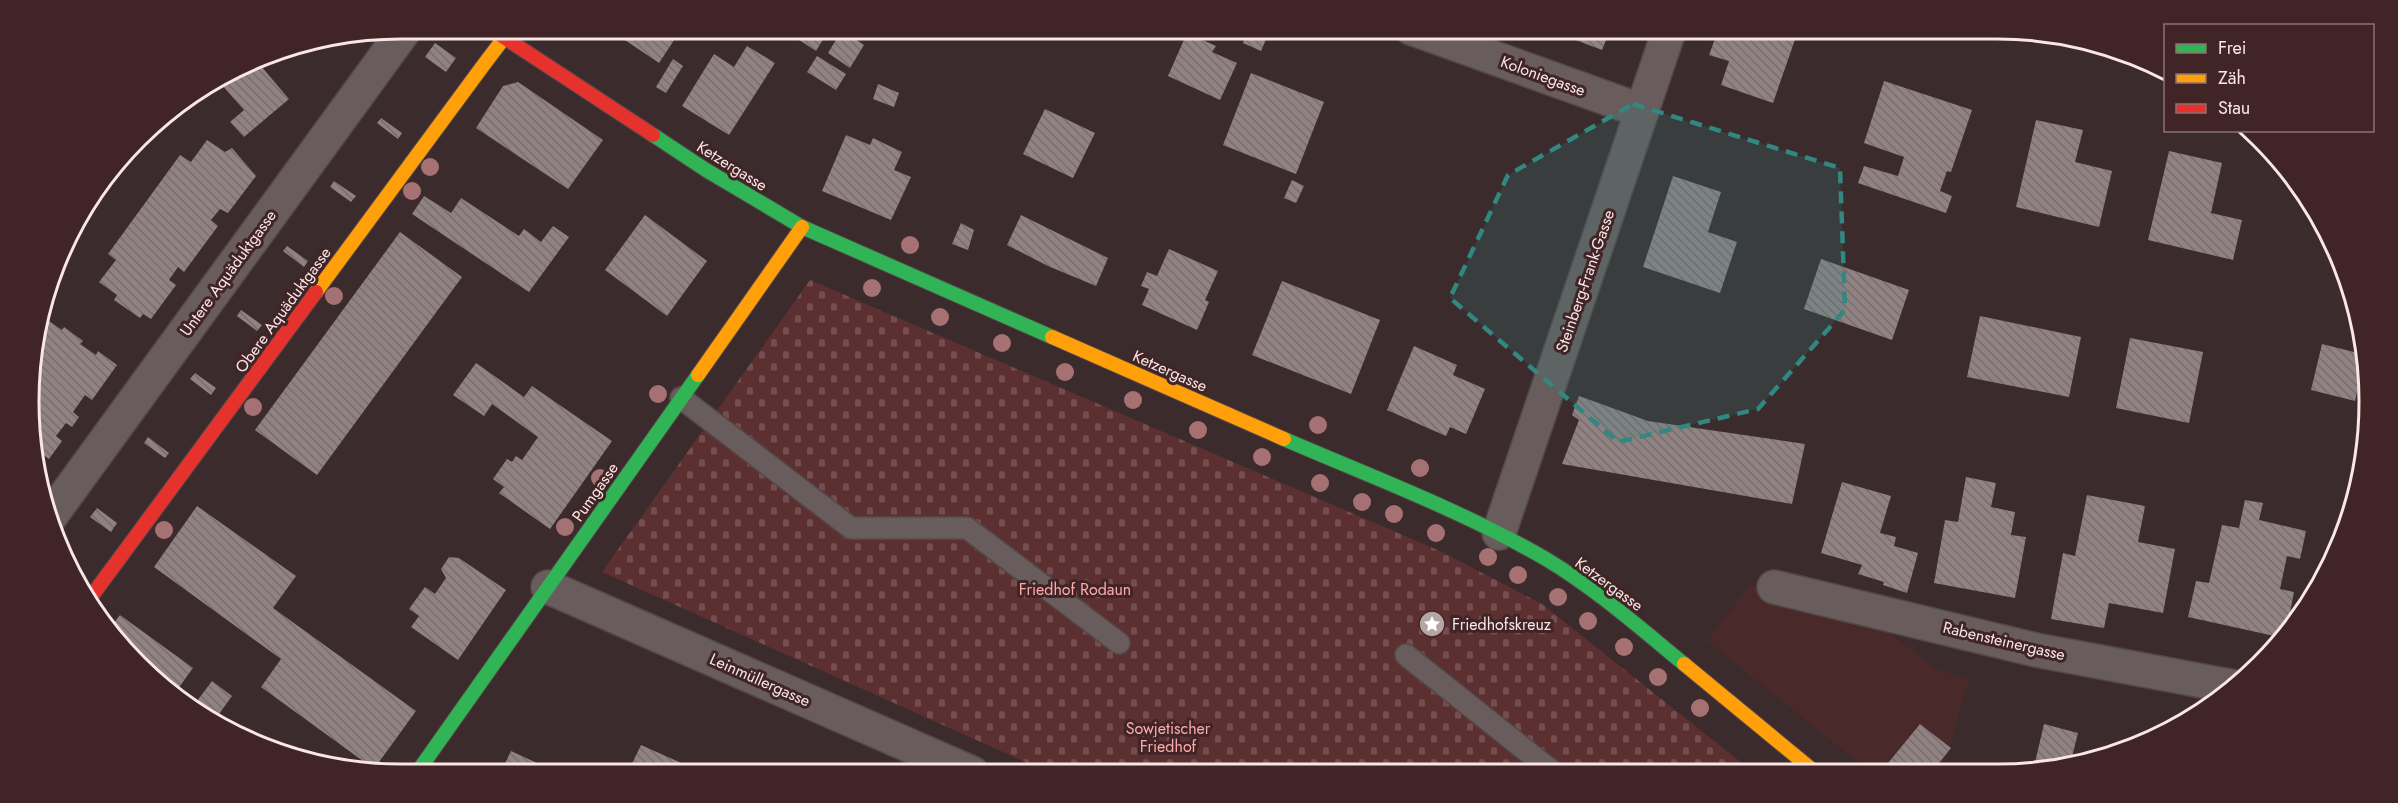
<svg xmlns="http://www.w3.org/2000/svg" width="2398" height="803" font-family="Jost,sans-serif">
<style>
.built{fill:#49292a}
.cemetery{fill:url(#cemetery-stones)}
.building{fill:url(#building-back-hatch)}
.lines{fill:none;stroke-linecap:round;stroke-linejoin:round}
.lane-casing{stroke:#544748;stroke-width:24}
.street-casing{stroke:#544748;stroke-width:36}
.fast-casing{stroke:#544748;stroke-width:16}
.slow-casing{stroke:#544748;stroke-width:16}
.jam-casing{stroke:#544748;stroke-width:16}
.lane{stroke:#685c5c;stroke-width:21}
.street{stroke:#685c5c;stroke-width:33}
.fast{stroke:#30b455;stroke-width:14}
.slow{stroke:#ff9f0a;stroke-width:14}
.jam{stroke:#e5322d;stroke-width:14}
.tree{fill:#a67172}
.marked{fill:#328780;fill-opacity:0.2;stroke:#328780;stroke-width:4.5;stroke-dasharray:12 8;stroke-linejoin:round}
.labels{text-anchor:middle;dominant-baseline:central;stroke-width:6;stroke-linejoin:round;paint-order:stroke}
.street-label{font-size:16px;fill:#f9e6e6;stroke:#412526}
.park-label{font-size:16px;fill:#feaaab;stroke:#412526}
.poi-label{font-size:16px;fill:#f9e6e6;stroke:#412526;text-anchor:start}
.rim{fill:none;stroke:#f9e6e6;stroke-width:3}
</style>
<defs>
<pattern id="cemetery-stones" width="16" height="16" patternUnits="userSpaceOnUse" patternTransform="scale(1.5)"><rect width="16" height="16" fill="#5c3031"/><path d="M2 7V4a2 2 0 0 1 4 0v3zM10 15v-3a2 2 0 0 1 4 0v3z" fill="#744e4f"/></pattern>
<pattern id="building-back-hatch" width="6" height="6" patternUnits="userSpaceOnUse" patternTransform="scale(1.5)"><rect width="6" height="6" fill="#908282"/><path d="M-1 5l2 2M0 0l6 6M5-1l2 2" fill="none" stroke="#786d6d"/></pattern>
</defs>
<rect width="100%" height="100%" fill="#3b2b2c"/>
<polygon class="built" points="1750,585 1881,626 1936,669 1969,679 1943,772 1870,772 1707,641"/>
<polygon class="cemetery" points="810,280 1440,551 1542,604 1753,772 1050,773 602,572"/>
<g class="building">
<polygon points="607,28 682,28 659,63"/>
<polygon points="781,28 830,28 816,51"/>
<polygon points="1138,28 1161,28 1157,37"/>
<polygon points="1249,28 1271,28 1261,51 1243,43"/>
<polygon points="1544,28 1611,28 1602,50"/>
<polygon points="1719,28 1799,28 1773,103 1721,85 1729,61 1709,55"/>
<polygon points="842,30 864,45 850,68 828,53"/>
<polygon points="1187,33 1216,46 1212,52 1237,63 1220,100 1168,76"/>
<polygon points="2061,37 2093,41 2116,53 2060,40"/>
<polygon points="435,43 456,58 446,72 425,57"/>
<polygon points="747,46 775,63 729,135 682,106 714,54 734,67"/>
<polygon points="817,56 846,74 836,90 807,72"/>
<polygon points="255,59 289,99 244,137 230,122 244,110 221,84"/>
<polygon points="673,59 683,66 666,93 656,87"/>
<polygon points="1251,73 1324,102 1296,174 1223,145"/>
<polygon points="1884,81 1972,110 1951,172 1947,171 1940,191 1952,196 1946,213 1858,183 1864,166 1898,176 1904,157 1864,143"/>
<polygon points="518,82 603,140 568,189 476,128 503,86"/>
<polygon points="878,84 899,93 894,107 873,99"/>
<polygon points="1045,109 1095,133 1073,178 1023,154"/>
<polygon points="381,118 402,133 398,139 377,123"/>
<polygon points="2036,120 2083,130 2075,162 2112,171 2099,227 2016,207"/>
<polygon points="846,135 870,145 873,138 902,152 894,170 911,177 891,220 822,191"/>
<polygon points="207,140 225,152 232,148 256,176 228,213 220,209 211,220 218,226 184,272 178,267 169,280 176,285 151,319 143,314 140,318 114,300 117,295 99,282 116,260 108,254 180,155 191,162"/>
<polygon points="2169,151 2222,163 2211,213 2242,220 2233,260 2148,240"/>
<polygon points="1673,176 1721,192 1708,232 1737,242 1720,293 1643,267"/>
<polygon points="1292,180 1304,186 1296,203 1284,198"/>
<polygon points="334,181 356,196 351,202 330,187"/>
<polygon points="424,196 451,213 461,198 519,236 524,229 541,242 553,226 569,237 529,292 412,214"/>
<polygon points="645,215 707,261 667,316 605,270"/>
<polygon points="1021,215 1108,258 1096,286 1048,266 1007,245"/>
<polygon points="961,223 974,230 968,250 952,244"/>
<polygon points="400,232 462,277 317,475 255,430"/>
<polygon points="287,246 308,261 304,267 283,251"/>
<polygon points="1169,249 1218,271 1205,300 1209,302 1197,330 1142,305 1149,289 1141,286 1147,272 1157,276"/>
<polygon points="1821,259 1909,290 1892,340 1804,309"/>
<polygon points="1282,281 1380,320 1351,394 1252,355"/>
<polygon points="241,310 262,325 257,331 237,316"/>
<polygon points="1980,316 2081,337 2069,397 1967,377"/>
<polygon points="43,317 62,330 64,327 83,341 80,344 96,355 98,351 117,365 92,400 85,395 73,412 79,417 72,427 66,423 56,436 62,441 49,459 38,451 32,353"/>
<polygon points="2130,338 2203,352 2189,423 2116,408"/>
<polygon points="2322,344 2366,355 2355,401 2311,390"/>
<polygon points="1414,346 1457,365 1453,375 1485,389 1466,434 1450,427 1446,436 1387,410"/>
<polygon points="476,363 524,397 532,386 612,441 550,529 499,493 504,487 493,479 507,459 512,462 516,456 522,460 538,437 492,404 484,416 453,395"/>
<polygon points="195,373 216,388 211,395 190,379"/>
<polygon points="1579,396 1648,421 1805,444 1792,504 1562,464 1579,420 1572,415"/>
<polygon points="148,437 169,453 165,458 144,443"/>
<polygon points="1966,477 1996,483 1991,507 2015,512 2011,535 2026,537 2015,598 1934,583 1945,520 1958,522"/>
<polygon points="1842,482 1891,496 1880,533 1896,537 1894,546 1918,553 1907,593 1883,585 1884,582 1858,574 1862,565 1821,553"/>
<polygon points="2087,495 2145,506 2138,542 2175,549 2163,613 2109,603 2104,628 2051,619 2063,553 2075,556"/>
<polygon points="2245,500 2263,503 2259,520 2306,531 2300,559 2287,556 2280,589 2294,592 2287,628 2279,637 2188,617 2196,581 2209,583 2222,525 2239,528"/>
<polygon points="197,506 296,576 273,608 416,711 374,769 261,687 281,659 154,567"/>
<polygon points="97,508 117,523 111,532 90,517"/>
<polygon points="449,557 459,558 506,590 458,660 411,627 419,616 409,609 425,587 435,594 446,578 441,569"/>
<polygon points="120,615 193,668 175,693 110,628"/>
<polygon points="212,681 232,696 214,721 191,709"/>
<polygon points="1920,724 1951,748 1932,772 1888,772 1884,768"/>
<polygon points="2044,724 2078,733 2071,761 2076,762 2045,771 2033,771"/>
<polygon points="641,745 706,774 627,774"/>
<polygon points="511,751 561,774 500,774"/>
<polygon points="568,763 590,774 563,774"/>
</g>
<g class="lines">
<g class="lane-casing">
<g id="lane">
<polyline points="681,398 851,528 967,528 1119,643"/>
<polyline points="1406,655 1553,772"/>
</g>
</g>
<g class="street-casing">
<g id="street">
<polyline points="1411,28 1642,111"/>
<polyline points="50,517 406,28"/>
<polyline points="1499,533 1670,28"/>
<polyline points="548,587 972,773"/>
<polyline points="1774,587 2036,650 2235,687"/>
</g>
</g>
<g class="fast-casing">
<g id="fast">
<polyline points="653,135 706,170 802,227 1052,337"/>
<path d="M1284 439C1372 477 1463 511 1546 559 1596 589 1639 627 1684 664"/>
<polyline points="416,774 698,375"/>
</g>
</g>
<g class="slow-casing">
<g id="slow">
<polyline points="316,292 485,63 504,38 515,28"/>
<polyline points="1052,337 1284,439"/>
<polyline points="698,375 802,227"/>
<polyline points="1684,664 1815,772"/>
</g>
</g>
<g class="jam-casing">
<g id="jam">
<polyline points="490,28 653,135"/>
<polyline points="88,601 316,292"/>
</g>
</g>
<use href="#lane" class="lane"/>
<use href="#street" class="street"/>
<use href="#fast" class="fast"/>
<use href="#slow" class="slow"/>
<use href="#jam" class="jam"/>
</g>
<g class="tree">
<circle cx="430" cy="167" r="9"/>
<circle cx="412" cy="191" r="9"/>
<circle cx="910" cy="245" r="9"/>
<circle cx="872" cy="288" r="9"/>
<circle cx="334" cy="296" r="9"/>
<circle cx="940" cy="317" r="9"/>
<circle cx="1002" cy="343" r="9"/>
<circle cx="1065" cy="372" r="9"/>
<circle cx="658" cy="394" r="9"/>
<circle cx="1133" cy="400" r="9"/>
<circle cx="253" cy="407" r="9"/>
<circle cx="1318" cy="425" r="9"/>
<circle cx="1198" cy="430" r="9"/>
<circle cx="1262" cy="457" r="9"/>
<circle cx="1420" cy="468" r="9"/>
<circle cx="600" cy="478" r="9"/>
<circle cx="1320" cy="483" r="9"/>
<circle cx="1362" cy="502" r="9"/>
<circle cx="1394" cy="514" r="9"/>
<circle cx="565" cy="527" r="9"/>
<circle cx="164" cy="530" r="9"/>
<circle cx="1436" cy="533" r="9"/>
<circle cx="1488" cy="557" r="9"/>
<circle cx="1518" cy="575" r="9"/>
<circle cx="1558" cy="597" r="9"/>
<circle cx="1588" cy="621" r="9"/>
<circle cx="1624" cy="647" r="9"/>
<circle cx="1658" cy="677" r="9"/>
<circle cx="1700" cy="708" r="9"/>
</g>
<path class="marked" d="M1633 104 1840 168 1845 310 1758 409 1618 442 1450 298 1508 175Z"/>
<defs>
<g id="sight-disc" transform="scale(1.35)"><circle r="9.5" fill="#b6a5a5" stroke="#412526"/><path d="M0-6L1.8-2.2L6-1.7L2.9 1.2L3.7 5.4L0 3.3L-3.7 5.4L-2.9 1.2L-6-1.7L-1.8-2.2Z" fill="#fff"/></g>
</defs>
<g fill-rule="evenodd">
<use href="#sight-disc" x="1432" y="624"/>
</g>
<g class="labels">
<g class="street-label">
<text transform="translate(1543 76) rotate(20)">Koloniegasse</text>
<text transform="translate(732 166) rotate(32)">Ketzergasse</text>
<text transform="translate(228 273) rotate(-54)">Untere Aquäduktgasse</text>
<text transform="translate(1585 281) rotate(-71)">Steinberg-Frank-Gasse</text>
<text transform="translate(283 310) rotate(-54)">Obere Aquäduktgasse</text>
<text transform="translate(1170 371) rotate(24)">Ketzergasse</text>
<text transform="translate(595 492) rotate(-55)">Pumgasse</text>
<text transform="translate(1609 584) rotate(36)">Ketzergasse</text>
<text transform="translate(2004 641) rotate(13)">Rabensteinergasse</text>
<text transform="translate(760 680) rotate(24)">Leinmüllergasse</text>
</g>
<g class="park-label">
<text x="1075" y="589">Friedhof Rodaun</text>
<text x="1168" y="728">Sowjetischer<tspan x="1168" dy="18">Friedhof</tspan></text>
</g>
<g class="poi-label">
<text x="1452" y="624">Friedhofskreuz</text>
</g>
</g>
<path d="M0 0H2398V803H0ZM401 39H1997A362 362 0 0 1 2359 401V402A362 362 0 0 1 1997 764H401A362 362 0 0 1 39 402V401A362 362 0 0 1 401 39Z" fill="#412526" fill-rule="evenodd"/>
<path class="rim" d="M401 39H1997A362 362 0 0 1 2359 401V402A362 362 0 0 1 1997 764H401A362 362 0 0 1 39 402V401A362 362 0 0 1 401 39Z"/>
<rect x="2164" y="24" width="210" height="108" fill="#412526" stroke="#8b7273" stroke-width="1.5"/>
<rect x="2176" y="44" width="30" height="9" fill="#30b455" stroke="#8b7273" stroke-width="1.5"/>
<text x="2218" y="54" font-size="18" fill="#f9e6e6">Frei</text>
<rect x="2176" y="74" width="30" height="9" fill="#ff9f0a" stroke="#8b7273" stroke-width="1.5"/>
<text x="2218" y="84" font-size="18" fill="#f9e6e6">Zäh</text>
<rect x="2176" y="104" width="30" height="9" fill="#e5322d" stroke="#8b7273" stroke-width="1.5"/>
<text x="2218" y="114" font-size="18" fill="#f9e6e6">Stau</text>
</svg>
